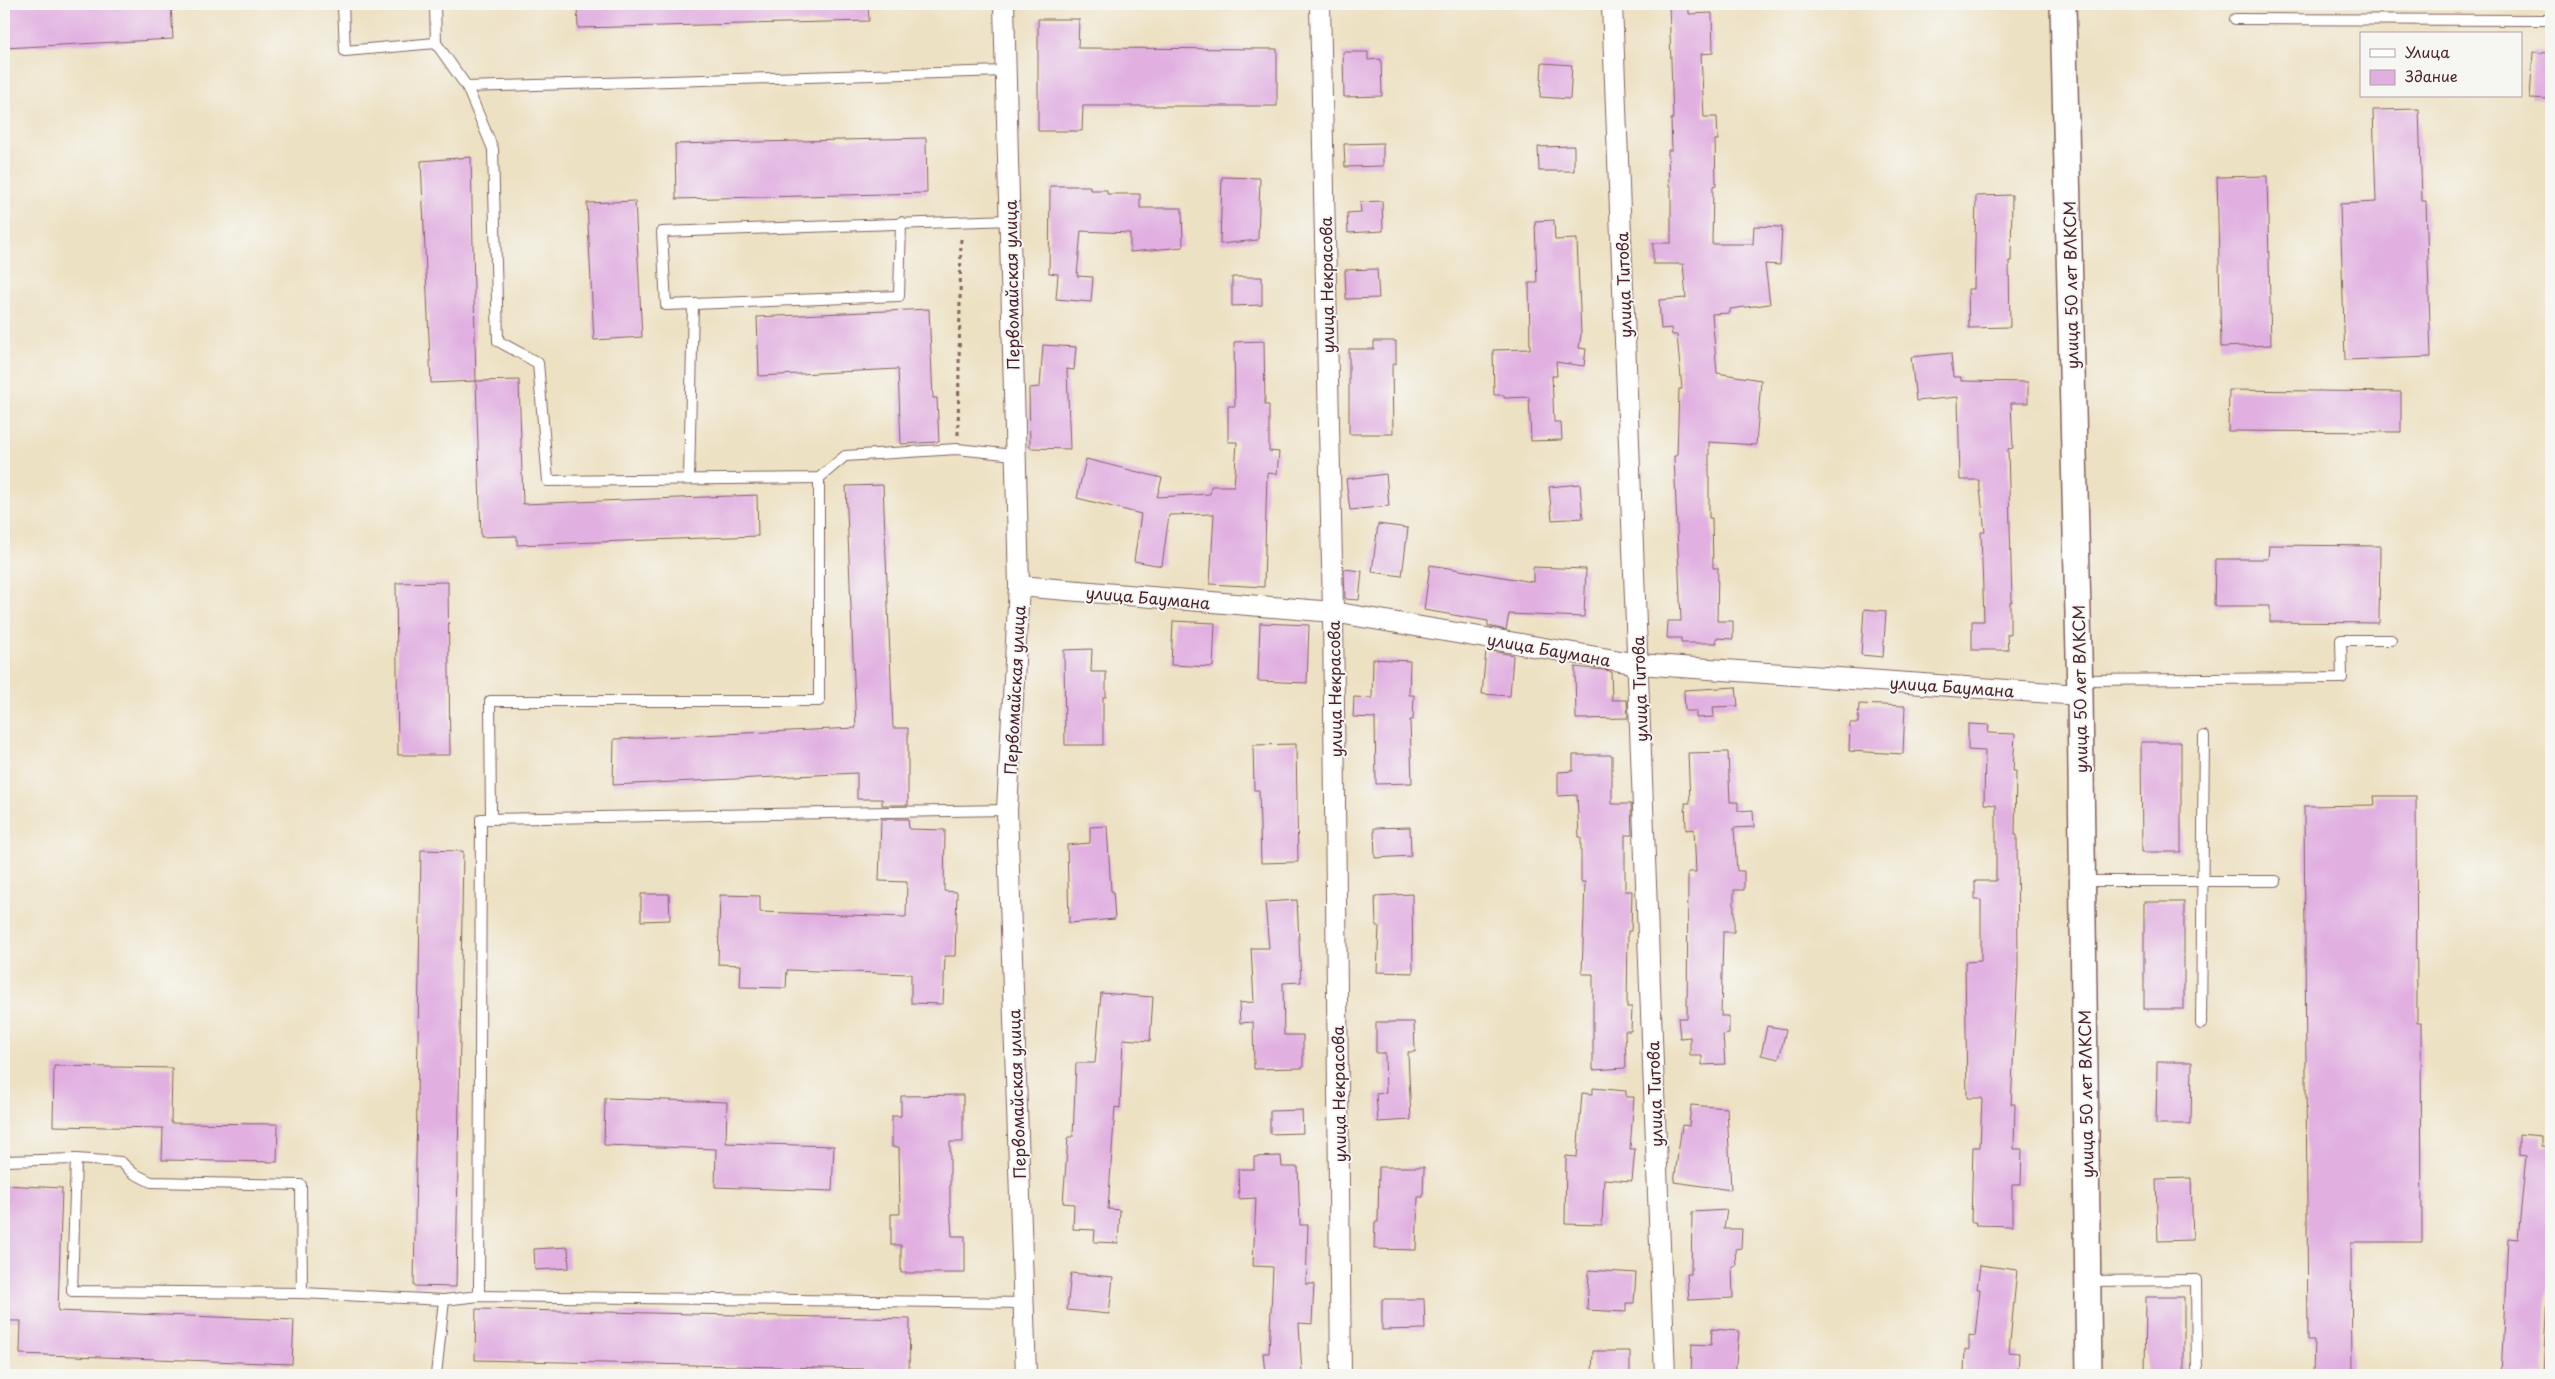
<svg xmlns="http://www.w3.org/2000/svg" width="2555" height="1379" font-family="'Playpen Sans',sans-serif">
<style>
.building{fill:#e1b0e1}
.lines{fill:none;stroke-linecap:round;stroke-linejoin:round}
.service-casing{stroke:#836360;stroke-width:12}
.minor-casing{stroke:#836360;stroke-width:22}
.tertiary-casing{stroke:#836360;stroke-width:28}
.path{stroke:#836360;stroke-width:3;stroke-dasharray:4 4;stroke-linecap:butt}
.service{stroke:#fff;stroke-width:10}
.minor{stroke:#fff;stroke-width:20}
.tertiary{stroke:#fff;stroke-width:25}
.labels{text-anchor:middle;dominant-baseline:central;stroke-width:4;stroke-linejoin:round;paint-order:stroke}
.street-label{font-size:16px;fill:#4a1f2b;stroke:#f6f6f2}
</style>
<rect width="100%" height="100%" fill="#f6f6f2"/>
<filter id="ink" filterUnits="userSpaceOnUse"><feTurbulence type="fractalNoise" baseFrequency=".02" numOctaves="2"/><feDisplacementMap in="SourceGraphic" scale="10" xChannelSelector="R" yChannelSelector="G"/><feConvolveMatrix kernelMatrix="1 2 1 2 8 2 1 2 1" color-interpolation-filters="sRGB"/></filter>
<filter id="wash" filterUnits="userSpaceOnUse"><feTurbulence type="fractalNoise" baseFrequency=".0096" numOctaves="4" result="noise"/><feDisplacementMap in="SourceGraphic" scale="20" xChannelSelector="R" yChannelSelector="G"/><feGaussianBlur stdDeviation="1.12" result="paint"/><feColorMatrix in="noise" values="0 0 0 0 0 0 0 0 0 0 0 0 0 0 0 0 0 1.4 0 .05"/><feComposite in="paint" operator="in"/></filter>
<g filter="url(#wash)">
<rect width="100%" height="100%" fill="#ede1c3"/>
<g id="blocks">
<g class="building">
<polygon points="4,4 171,4 173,39 4,48"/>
<polygon points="577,4 868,4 869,21 578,28"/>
<polygon points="1669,4 1689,4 1689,14 1712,13 1713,53 1701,54 1704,117 1717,117 1718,140 1715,140 1716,185 1713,186 1712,244 1753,244 1754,226 1782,227 1780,265 1765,264 1770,304 1730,309 1730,313 1712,314 1717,373 1761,380 1756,445 1709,442 1709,518 1712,518 1713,568 1718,568 1717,621 1733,621 1733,639 1716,638 1717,643 1681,643 1681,638 1667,638 1668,621 1681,621 1674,456 1677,456 1679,389 1682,389 1677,335 1672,335 1671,328 1661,329 1659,300 1686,298 1683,264 1653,264 1653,243 1671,243 1671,187 1669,187 1668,150 1672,150 1671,119 1673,119"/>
<polygon points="1038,19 1079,19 1078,48 1277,49 1277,106 1083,106 1082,131 1038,131"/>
<polygon points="1343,52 1368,52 1368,60 1381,59 1382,96 1344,97"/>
<polygon points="2533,52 2551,53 2551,99 2530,98"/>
<polygon points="1542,63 1572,65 1570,99 1540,97"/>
<polygon points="2419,109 2422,201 2426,201 2431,357 2345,360 2340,204 2376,202 2373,110"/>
<polygon points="926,138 927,193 676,199 675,144"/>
<polygon points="1383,143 1383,166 1345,167 1344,144"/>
<polygon points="1574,146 1574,171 1539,171 1538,147"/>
<polygon points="471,157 476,381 431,383 421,161"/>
<polygon points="2267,176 2271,345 2221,347 2217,177"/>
<polygon points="1222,177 1260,178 1258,240 1220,244"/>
<polygon points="1050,186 1090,186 1090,190 1107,190 1107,194 1140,194 1140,208 1182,208 1183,247 1130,252 1130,233 1081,231 1077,276 1093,277 1091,302 1056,299 1058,274 1049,273"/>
<polygon points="2012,195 2011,261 2009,261 2010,327 1969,328 1968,289 1974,289 1976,196"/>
<polygon points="635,201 642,337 594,340 587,203"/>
<polygon points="1382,201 1383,231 1348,233 1347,213 1361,212 1360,202"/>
<polygon points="1554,220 1555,240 1577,239 1581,334 1579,348 1586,349 1584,366 1556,362 1557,376 1552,376 1554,422 1561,422 1562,440 1531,441 1529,397 1504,398 1504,395 1494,395 1493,350 1530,349 1529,283 1537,283 1535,221"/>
<polygon points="1377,269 1379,298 1346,299 1345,270"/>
<polygon points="1232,277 1262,277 1262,305 1232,306"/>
<polygon points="929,309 933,398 937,398 939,442 901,444 898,369 759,376 757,317"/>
<polygon points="1264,341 1265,405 1269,405 1269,451 1279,452 1277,474 1267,473 1264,587 1210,584 1214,514 1169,515 1162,566 1134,561 1141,514 1077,498 1086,459 1162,478 1157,497 1210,494 1211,486 1234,486 1237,442 1228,442 1228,406 1235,406 1234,342"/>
<polygon points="1374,341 1396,341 1396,364 1392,364 1393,434 1349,434 1349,349 1374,349"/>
<polygon points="1043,345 1076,347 1074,370 1067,369 1070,449 1030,448 1029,388 1040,387"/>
<polygon points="1951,353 1953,377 1961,377 1961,381 2028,382 2028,403 2011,403 2013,448 2008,449 2012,602 2010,602 2010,634 2007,634 2008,650 1972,650 1972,621 1984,621 1981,532 1985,532 1979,480 1960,480 1958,397 1916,401 1911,357"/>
<polygon points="519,380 523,504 757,495 758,536 517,545 517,536 481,537 476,381"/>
<polygon points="2229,390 2401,392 2401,432 2228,431"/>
<polygon points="1386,474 1389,506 1350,510 1346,479"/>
<polygon points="1580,484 1583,518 1552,520 1549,487"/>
<polygon points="883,485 893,728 908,728 908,805 882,805 882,799 857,799 857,773 613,785 614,739 856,728 846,486"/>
<polygon points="1378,524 1408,528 1402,576 1372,572"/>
<polygon points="2269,545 2380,546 2379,623 2270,622 2270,606 2214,606 2215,559 2268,559"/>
<polygon points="1430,565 1533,582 1533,567 1586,569 1584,617 1509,614 1506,630 1488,626 1488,621 1424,610"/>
<polygon points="1344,569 1362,571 1359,600 1345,599"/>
<polygon points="448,582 450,755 398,755 396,583"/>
<polygon points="1864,609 1886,611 1883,657 1861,655"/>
<polygon points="1173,621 1215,623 1213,667 1171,665"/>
<polygon points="1260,623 1309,625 1307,683 1258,681"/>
<polygon points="1092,649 1091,672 1106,672 1106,697 1103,697 1103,745 1065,745 1064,650"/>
<polygon points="1486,650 1513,655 1510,696 1482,694"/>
<polygon points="1373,659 1410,661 1409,695 1414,695 1413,720 1410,720 1412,783 1376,784 1375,718 1353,717 1354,697 1372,698"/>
<polygon points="1575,667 1611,671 1612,700 1627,700 1628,718 1576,719"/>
<polygon points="1736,687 1738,706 1713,707 1714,717 1696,718 1696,711 1685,711 1684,690"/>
<polygon points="1859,704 1905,706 1903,754 1849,751 1850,723 1858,723"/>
<polygon points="1968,724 1989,725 1988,733 2015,734 2013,771 2016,771 2015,835 2017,835 2018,967 2011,1104 2015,1104 2014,1149 2022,1149 2021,1185 2012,1185 2012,1226 1975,1225 1976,1222 1971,1222 1973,1147 1980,1147 1982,1098 1967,1098 1965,962 1981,961 1981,900 1975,900 1975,881 1996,881 1996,805 1984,804 1985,751 1968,750"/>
<polygon points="2141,742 2181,742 2181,852 2142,852"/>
<polygon points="1296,744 1298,862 1261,863 1259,790 1254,790 1253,745"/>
<polygon points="1728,752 1730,802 1738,802 1738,811 1753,810 1754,827 1734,828 1737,871 1744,871 1744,890 1734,890 1734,932 1723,932 1721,1016 1729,1016 1729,1034 1723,1035 1725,1064 1702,1065 1702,1056 1690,1056 1690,1037 1680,1038 1678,1018 1687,1018 1688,872 1696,872 1694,829 1686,830 1685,803 1690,803 1688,753"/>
<polygon points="1573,755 1612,755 1612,804 1631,804 1632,835 1625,835 1625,891 1632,891 1631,931 1628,931 1627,1007 1632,1007 1631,1031 1625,1031 1626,1068 1593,1070 1593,974 1582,974 1585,882 1581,882 1581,837 1579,837 1577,795 1558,796 1558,772 1573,771"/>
<polygon points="2374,796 2416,796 2417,1023 2421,1023 2422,1242 2351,1242 2352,1375 2313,1375 2314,1340 2308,1340 2304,806 2375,805"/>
<polygon points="881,819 908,819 909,829 945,830 944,891 957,892 955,956 945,956 943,1004 911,1003 911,974 787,970 786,988 740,987 741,965 718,964 720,895 760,896 760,912 906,917 907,882 879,881"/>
<polygon points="1107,826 1111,891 1113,891 1115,919 1069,923 1067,845 1090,843 1090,827"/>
<polygon points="1410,827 1411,856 1375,858 1374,828"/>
<polygon points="421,850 463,851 456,1287 414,1286"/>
<polygon points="641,894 669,894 670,920 641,921"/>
<polygon points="1412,894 1413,973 1377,972 1379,926 1376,926 1375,896"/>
<polygon points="1297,900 1301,982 1283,983 1284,1035 1303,1035 1303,1068 1254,1069 1253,1022 1240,1023 1239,1003 1254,1002 1251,948 1269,948 1265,902"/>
<rect x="2144" y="902" width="40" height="107"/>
<polygon points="1101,993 1153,997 1150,1041 1123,1039 1120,1108 1115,1107 1108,1209 1120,1210 1118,1243 1094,1242 1095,1230 1073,1229 1074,1204 1063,1203 1068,1137 1073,1137 1076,1063 1095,1063"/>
<polygon points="1376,1022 1414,1022 1415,1052 1408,1052 1411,1120 1378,1122 1376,1094 1386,1093 1385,1053 1376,1053"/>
<polygon points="1767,1026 1786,1029 1779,1059 1761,1055"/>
<polygon points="2157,1062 2192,1062 2191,1124 2156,1124"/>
<polygon points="54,1066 172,1068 171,1123 278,1124 277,1162 162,1160 163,1128 53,1126"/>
<polygon points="1593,1088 1626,1091 1626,1097 1634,1097 1630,1149 1635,1149 1632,1181 1604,1179 1602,1225 1565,1224 1566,1156 1577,1157 1582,1093 1593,1094"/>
<polygon points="963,1095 963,1142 950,1142 950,1206 952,1236 965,1236 965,1273 901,1273 901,1245 891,1245 891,1214 900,1214 899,1147 892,1147 892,1116 901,1116 901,1096"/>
<polygon points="605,1098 727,1102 726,1143 834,1146 832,1191 715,1187 716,1149 604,1145"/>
<polygon points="1691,1105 1727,1108 1731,1190 1674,1182 1682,1125 1689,1126"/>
<polygon points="1302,1110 1303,1133 1270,1134 1270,1111"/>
<polygon points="2519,1134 2541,1136 2541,1146 2551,1147 2551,1233 2544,1375 2501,1375 2508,1238 2518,1239 2526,1156 2519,1155"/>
<polygon points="1281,1156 1282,1167 1298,1167 1300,1225 1308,1225 1306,1284 1314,1284 1312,1324 1299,1323 1302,1375 1274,1375 1273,1372 1265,1373 1263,1353 1269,1353 1273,1267 1253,1266 1256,1198 1239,1199 1238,1169 1254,1169 1254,1157"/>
<polygon points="1379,1167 1424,1167 1423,1197 1418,1197 1416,1250 1374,1249 1375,1222 1378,1222"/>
<polygon points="2191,1178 2193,1240 2158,1241 2156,1179"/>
<polygon points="4,1185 62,1188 58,1311 294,1320 292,1364 20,1354 21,1321 4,1321"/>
<polygon points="1727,1210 1724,1229 1742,1229 1741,1248 1735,1249 1736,1266 1732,1266 1733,1298 1689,1300 1687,1274 1691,1274 1692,1212"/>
<polygon points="568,1247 569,1268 535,1270 534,1249"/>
<polygon points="1980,1265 2017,1270 2009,1352 2019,1353 2018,1375 1964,1372 1965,1349 1969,1350 1969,1335 1975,1336 1980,1289 1977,1289"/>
<polygon points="1589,1270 1636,1273 1634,1303 1626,1303 1626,1312 1587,1310"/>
<polygon points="1071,1273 1113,1277 1109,1314 1067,1310"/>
<polygon points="2146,1297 2184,1297 2184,1375 2145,1375"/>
<polygon points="1382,1299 1424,1299 1425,1329 1382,1330"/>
<polygon points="476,1309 910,1319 909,1370 475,1360"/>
<polygon points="1712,1329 1739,1331 1735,1375 1691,1375 1692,1344 1711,1345"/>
<polygon points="1593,1351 1630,1351 1630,1375 1592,1375"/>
</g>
</g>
</g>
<g filter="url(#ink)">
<use href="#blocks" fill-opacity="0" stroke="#836360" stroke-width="1"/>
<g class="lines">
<g class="service-casing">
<g id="service">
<polyline points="343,4 345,51 436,43 467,87 493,149 498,341 538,363 548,481 819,478 845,456 957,449 1014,455"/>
<polyline points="435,4 436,43"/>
<polyline points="2235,19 2551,20"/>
<polyline points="467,87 1005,71"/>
<polyline points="693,304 899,296 901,222"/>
<polyline points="689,478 693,304 666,305 662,232 1011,220"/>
<polyline points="2080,680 2342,678 2341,640 2391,640"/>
<polyline points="491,819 490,701 819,701 819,478"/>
<polyline points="2083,881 2276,881"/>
<polyline points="2201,1024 2204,736"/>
<polyline points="76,1159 72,1291 302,1293 444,1300"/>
<polyline points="4,1161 76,1159 121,1162 133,1173 151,1182 301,1185 302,1293"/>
<polyline points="2088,1281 2196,1280 2197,1375"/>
<polyline points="479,1296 481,819 1007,810"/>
<polyline points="436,1375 444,1300 479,1296 1023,1303"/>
</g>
</g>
<g class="minor-casing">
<g id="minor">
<polyline points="1004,4 1019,586 1007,810 1026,1375"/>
<polyline points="1320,4 1333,612 1341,1375"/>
<polyline points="1612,4 1665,1375"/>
<polyline points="1019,586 1333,612 1638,664 2080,695"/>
</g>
</g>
<g class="tertiary-casing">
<polyline id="tertiary" points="2063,4 2080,695 2089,1375"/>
</g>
<polyline class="path" points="958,435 961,236"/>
<use href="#service" class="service"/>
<use href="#minor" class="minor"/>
<use href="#tertiary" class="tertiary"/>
</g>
</g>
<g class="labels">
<g class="street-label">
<text transform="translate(1011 285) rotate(-91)">Первомайская улица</text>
<text transform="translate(1326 285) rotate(-91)">улица Некрасова</text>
<text transform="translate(1623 285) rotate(-92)">улица Титова</text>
<text transform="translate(2070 285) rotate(-91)">улица 50 лет ВЛКСМ</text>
<text transform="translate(1148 597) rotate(5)">улица Баумана</text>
<text transform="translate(1549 649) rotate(10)">улица Баумана</text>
<text transform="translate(1952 686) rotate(4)">улица Баумана</text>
<text transform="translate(1334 689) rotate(-91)">улица Некрасова</text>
<text transform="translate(1639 689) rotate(-92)">улица Титова</text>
<text transform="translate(2079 689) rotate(-91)">улица 50 лет ВЛКСМ</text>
<text transform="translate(1014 690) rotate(-87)">Первомайская улица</text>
<text transform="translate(1016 1094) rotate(-92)">Первомайская улица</text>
<text transform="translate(1338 1094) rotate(-91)">улица Некрасова</text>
<text transform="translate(1654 1094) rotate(-92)">улица Титова</text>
<text transform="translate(2085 1094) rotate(-91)">улица 50 лет ВЛКСМ</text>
</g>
</g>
<rect width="2555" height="1379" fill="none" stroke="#f6f6f2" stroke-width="20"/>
<rect x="2360" y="32" width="162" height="65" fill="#f6f6f2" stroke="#b1a0a2"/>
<rect x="2370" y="49" width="25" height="8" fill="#ffffff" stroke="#b1a0a2"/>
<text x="2405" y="58" font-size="15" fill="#4a1f2b">Улица</text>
<rect x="2370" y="70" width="25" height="15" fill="#e1b0e1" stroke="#b1a0a2"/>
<text x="2405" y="82" font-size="15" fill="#4a1f2b">Здание</text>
</svg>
